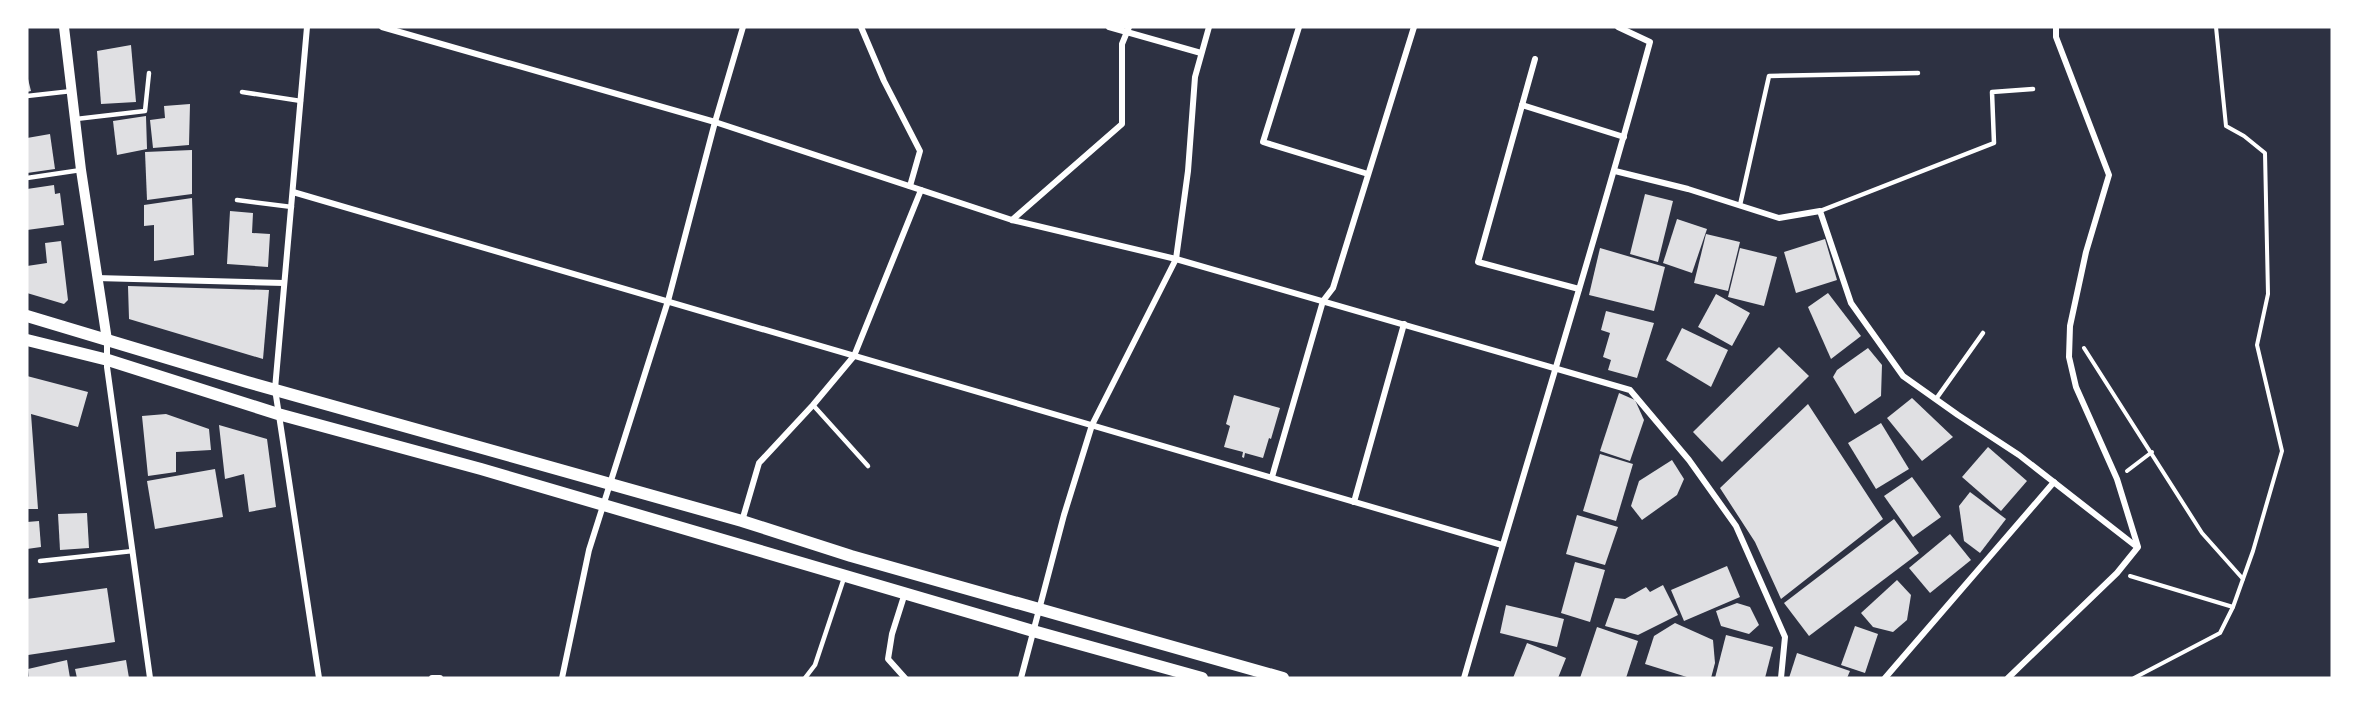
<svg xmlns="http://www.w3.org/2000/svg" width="2359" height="705" font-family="'Nunito Sans',sans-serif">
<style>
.building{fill:#e0e0e3}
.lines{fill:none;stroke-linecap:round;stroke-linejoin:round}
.path{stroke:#fff;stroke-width:4}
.service{stroke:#fff;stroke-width:4.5}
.minor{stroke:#fff;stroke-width:6}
.tertiary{stroke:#fff;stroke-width:10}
.secondary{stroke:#fff;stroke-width:12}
</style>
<rect width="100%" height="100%" fill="#2d3142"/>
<g class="building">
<polygon points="131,45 136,102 101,104 97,51"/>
<polygon points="27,75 31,91 27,92"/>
<polygon points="190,104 189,145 153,148 150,120 165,118 164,106"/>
<polygon points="146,116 147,149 117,155 113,121"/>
<polygon points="50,134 55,169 27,173 27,138"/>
<polygon points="192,150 192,194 147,200 145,152"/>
<polygon points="54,185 55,194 60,193 64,225 27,230 27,189"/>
<polygon points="1645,194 1673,201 1658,262 1630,254"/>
<polygon points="192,198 194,255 154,261 154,225 144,226 144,205"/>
<polygon points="230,211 253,213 252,233 270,234 268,267 227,264"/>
<polygon points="1677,219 1707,229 1692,273 1663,263"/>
<polygon points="1706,234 1740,242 1728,291 1694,283"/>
<polygon points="1825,239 1837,280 1796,293 1784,252"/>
<polygon points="61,241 68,300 64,304 27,293 27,266 47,263 45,243"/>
<polygon points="1600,248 1665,267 1654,311 1589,295"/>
<polygon points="1740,248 1777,257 1764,306 1728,297"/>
<polygon points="128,286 269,290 263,359 129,319"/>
<polygon points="1828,293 1861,336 1831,359 1808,307"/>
<polygon points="1716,294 1750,313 1732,346 1698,327"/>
<polygon points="1606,311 1654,323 1637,378 1608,370 1611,360 1603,357 1610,333 1601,330"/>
<polygon points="1682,328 1728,350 1711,387 1666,360"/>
<polygon points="1779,347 1809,376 1722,462 1693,432"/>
<polygon points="1868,348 1882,365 1881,396 1855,414 1833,377 1837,370"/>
<polygon points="27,376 88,392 78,427 31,414 38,509 27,509"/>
<polygon points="1619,393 1635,400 1644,420 1630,461 1600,451"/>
<polygon points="1234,395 1280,408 1271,439 1269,438 1263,458 1245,453 1244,458 1242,457 1243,452 1224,447 1230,426 1226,424"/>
<polygon points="1912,398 1953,437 1922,461 1887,418"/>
<polygon points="1808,404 1883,519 1781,599 1755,542 1720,488"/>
<polygon points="166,414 209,429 211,450 176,452 176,472 148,476 142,416"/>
<polygon points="1881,423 1909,469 1876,489 1848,443"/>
<polygon points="219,425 267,439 276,507 249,512 244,474 225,479"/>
<polygon points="1988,447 2027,481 2001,511 1962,477"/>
<polygon points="1600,454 1633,464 1616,521 1583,511"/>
<polygon points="1672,460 1684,479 1677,495 1642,520 1631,506 1639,481"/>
<polygon points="215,469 223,517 155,529 147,481"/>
<polygon points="1912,477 1941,517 1913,537 1884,496"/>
<polygon points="1970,492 2006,519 1980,553 1964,541 1959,506"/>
<polygon points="87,513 89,548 60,550 58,514"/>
<polygon points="1577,515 1618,527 1605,565 1566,554"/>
<polygon points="1894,519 1919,553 1809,636 1784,603"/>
<polygon points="39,521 41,547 27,549 27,522"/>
<polygon points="1950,534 1971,560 1930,593 1909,568"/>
<polygon points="1575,562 1605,570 1590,622 1561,613"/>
<polygon points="1727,566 1740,597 1684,621 1671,590"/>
<polygon points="1897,580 1911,595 1907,620 1893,632 1873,627 1861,613"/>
<polygon points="1663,585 1678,615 1638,635 1605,626 1615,598 1625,599 1646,587 1650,592"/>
<polygon points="107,588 115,642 28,655 27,599"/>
<polygon points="1737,603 1750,607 1759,625 1749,634 1721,626 1716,611"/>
<polygon points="1506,605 1564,619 1557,647 1500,633"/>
<polygon points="1675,623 1713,640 1715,663 1711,678 1690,678 1645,664 1654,636"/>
<polygon points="1855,626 1878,634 1865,673 1841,665"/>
<polygon points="1597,627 1638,641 1626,678 1580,678"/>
<polygon points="1726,635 1773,647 1765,678 1715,678"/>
<polygon points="1527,643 1566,658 1558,678 1513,678"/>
<polygon points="1797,653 1850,671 1847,678 1789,678"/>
<polygon points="67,660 70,678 29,678 28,669"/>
<polygon points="126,660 129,678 77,678 75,669"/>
</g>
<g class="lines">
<g class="path">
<polyline points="2084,348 2202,533 2243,579"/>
<polyline points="2127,471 2152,452"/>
<polyline points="2130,576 2233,607"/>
<polyline points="2134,678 2220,633 2233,607 2253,551 2282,451 2257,345 2268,294 2265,153 2244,136 2226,126 2216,27"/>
</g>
<g class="service">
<polyline points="242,92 301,101"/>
<polyline points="27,96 72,91"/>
<polyline points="76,119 145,111 149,73"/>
<polyline points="27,178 81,170"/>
<polyline points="237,200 292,207"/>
<polyline points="1740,205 1769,76 1918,73"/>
<polyline points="1820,211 1994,143 1992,92 2033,89"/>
<polyline points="1936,399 1983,333"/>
<polyline points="813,405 868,466"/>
<polyline points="40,561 133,551"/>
<polyline points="805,678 815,665 844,578"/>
</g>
<g class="minor">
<polyline points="307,27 275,389 319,678"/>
<polyline points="382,27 715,122 1012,220 1176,259 1630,390 1689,460 1736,526 1785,637 1781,678"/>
<polyline points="861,27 884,81 920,151 910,186"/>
<polyline points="1109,27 1201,53"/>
<polyline points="1299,27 1263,142 1368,174"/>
<polyline points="1535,59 1478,262 1579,289"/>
<polyline points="1522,105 1624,137"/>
<polyline points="1615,171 1688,189 1779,218 1820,211 1851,303 1903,376 1958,415 2019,455 2137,547"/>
<polyline points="293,192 1502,545"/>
<polyline points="1012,220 1122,124 1122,44 1129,27"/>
<polyline points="96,278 284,283"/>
<polyline points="107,340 107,367 150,678"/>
<polyline points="1272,477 1323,301 1333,288 1414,27"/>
<polyline points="1354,502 1404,324"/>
<polyline points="742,521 759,463 813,405 854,356 921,190"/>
<polyline points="905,593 892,634 888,659 905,678"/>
<polyline points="432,678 440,678"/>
<polyline points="562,678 589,550 668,301 715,122 743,27"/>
<polyline points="1021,678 1064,515 1092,425 1176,259 1188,171 1195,77 1209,27"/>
<path d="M1464 678C1525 465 1592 255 1650 42L1618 27"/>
<polyline points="1885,678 2054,482"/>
<polyline points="2008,678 2117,573 2138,547 2117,479 2076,387 2069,357 2070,326 2086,252 2109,175 2056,37 2056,27"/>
</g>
<polyline class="tertiary" points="64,27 81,170 107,340"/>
<g class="secondary">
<polyline points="27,316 247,382 742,521 851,556 1283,678"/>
<polyline points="27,340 108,360 278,414 481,469 1033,631 1202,678"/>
</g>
</g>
<rect width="2359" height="705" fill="none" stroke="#ffffff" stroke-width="57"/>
</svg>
